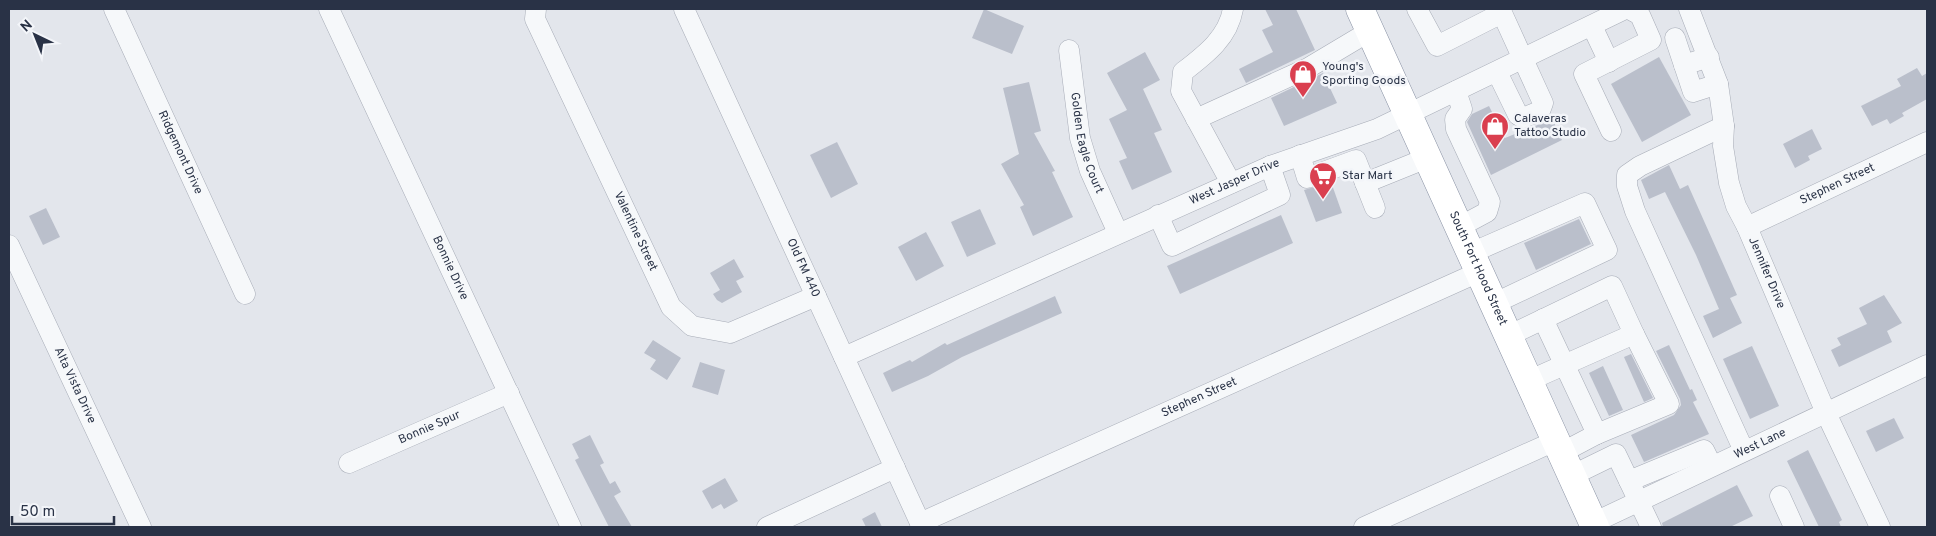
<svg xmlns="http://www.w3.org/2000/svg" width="1936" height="536" font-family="Overpass,sans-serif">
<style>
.building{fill:#babfcb}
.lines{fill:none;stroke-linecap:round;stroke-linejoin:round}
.minor-casing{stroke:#a7acb7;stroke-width:21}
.highway-casing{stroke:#8992a4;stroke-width:29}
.minor{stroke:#f6f8fa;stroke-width:20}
.highway{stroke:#fff;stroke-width:28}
.labels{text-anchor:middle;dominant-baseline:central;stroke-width:5;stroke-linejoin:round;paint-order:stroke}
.poi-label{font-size:12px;fill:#293246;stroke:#f3f5f9;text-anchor:start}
.street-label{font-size:12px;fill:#293246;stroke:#f3f5f9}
</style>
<rect width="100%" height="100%" fill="#e3e6ec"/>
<g class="building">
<polygon points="984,9 1024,26 1012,54 972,38"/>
<polygon points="1265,9 1296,9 1315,50 1246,83 1239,69 1273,52 1262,30 1273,25"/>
<polygon points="1145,52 1160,80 1143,89 1162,130 1154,133 1172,172 1132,190 1119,161 1127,158 1109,119 1127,110 1107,73"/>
<polygon points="1659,57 1691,115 1642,142 1611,84"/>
<polygon points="1917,68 1922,76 1927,73 1927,99 1902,113 1904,116 1890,124 1887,119 1872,126 1861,106 1901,86 1897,79"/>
<polygon points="1323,73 1337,103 1284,126 1271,98"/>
<polygon points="1029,82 1041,131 1034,133 1055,171 1052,172 1073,217 1033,236 1020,207 1024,205 1001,164 1019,154 1003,88"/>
<polygon points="1489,106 1505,138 1545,122 1551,116 1562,140 1491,175 1467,122 1472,114"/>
<polygon points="1812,129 1822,149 1808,156 1810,160 1795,168 1783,144"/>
<polygon points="837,142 858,184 831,198 810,155"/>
<polygon points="1669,165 1680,189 1688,185 1737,295 1730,298 1742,323 1713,338 1703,316 1719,309 1696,255 1665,192 1649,199 1641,180"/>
<polygon points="1331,182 1342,213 1316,222 1304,190"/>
<polygon points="46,208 60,237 43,245 29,216"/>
<polygon points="980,209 996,244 967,257 951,222"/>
<polygon points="1281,215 1293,243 1180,294 1167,266"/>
<polygon points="1579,219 1591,244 1536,270 1524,243"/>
<polygon points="926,232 944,266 916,281 898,247"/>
<polygon points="734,259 744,277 736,281 742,292 722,303 717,300 713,294 720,290 710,273"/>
<polygon points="1884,295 1902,323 1887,331 1892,342 1839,367 1831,350 1841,345 1837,338 1867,324 1859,308"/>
<polygon points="1055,296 1062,313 962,357 928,376 892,392 883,373 910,360 912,362 945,343 947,345"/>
<polygon points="653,340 681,358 667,380 650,369 656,360 644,353"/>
<polygon points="1669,345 1690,390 1692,389 1697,400 1693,402 1709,434 1644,462 1631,435 1674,415 1681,405 1680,399 1656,351"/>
<polygon points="1752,346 1779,406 1750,419 1723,359"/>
<polygon points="1631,354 1653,398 1644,402 1624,357"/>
<polygon points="700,362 725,370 718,395 692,387"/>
<polygon points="1603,366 1623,410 1609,416 1589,373"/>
<polygon points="1894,418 1904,438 1876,452 1866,431"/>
<polygon points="590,435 604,463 600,465 610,484 615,481 621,492 614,496 632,527 609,527 575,460 579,458 572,444"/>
<polygon points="1808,450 1842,520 1839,522 1841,527 1819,527 1787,461"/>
<polygon points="725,478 738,501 724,509 721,504 712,509 702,491"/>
<polygon points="1737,485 1753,516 1730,527 1663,527 1662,523"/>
<polygon points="875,512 882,527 866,527 862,519"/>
</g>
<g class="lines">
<g class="minor-casing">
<g id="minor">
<path id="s1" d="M114 9 245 294"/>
<path id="s2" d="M329 9 571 527"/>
<path id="s3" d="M536 9 535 19 671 307 692 326 730 333 816 296"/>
<path id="s4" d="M684 9 922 527"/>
<polyline points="1417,9 1437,46 1502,13 1543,103 1540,111 1523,118 1518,115 1497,72"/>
<path id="s5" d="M1689 9 1718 84 1724 126 1723 146 1729 183 1736 206 1747 227 1826 413 1880 527"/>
<polyline points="1592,26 1609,62"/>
<polyline points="1675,38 1684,65 1709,57"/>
<path id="s6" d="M1069 50 1080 138 1090 171 1118 233"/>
<polyline points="1684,65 1693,92 1718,84"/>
<polyline points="1456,91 1462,109 1455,119 1456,129 1490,202 1487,212 1459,227"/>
<polyline points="1196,119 1308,68 1370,31"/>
<polyline points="1724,126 1640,166 1627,175 1627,186 1635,211 1744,451"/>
<polyline points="1611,131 1584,74 1651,40 1640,15 1629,9"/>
<polyline points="1300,155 1307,178 1356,160 1375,208"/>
<path d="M1231 183 1181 91 1183 72C1205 55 1228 38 1233 9"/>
<polyline points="1365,183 1427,158"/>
<polyline points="1158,215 1172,246 1280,195 1270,166"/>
<path id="s7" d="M1747 227 1927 142"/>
<path id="s8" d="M9 245 141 527"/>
<polyline points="1471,253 1585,203 1607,250 1493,304"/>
<polyline points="1543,319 1597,434 1561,453"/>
<polyline points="1508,336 1612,286 1634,334 1528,381"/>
<path id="s9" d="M844 357 1270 166 1377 129 1625 9"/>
<polyline points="1597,434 1669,404 1634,334"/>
<path id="s10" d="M349 463 509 393"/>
<polyline points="1571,476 1616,454 1629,481"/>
<polyline points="1780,496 1794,527"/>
<path id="s11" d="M920 523 1479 272"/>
<path id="s12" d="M1593 523 1927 365"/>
<polyline points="767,527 895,468"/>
<polyline points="1364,527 1555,441"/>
<polyline points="1651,527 1629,481 1704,450 1712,466"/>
</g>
</g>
<g class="highway-casing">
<g id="highway">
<path id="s13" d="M1360 9 1595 527"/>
</g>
</g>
<use href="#minor" class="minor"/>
<use href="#highway" class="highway"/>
</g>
<defs>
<g id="shop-pin" transform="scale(1.4375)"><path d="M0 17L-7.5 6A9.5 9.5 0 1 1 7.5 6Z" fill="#da3f4f" stroke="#f3f5f9"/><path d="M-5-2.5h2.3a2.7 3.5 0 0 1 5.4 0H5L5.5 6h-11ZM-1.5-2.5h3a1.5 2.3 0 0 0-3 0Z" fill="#fff"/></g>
<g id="supermarket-pin" transform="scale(1.4375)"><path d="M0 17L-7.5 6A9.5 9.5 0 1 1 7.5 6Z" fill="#da3f4f" stroke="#f3f5f9"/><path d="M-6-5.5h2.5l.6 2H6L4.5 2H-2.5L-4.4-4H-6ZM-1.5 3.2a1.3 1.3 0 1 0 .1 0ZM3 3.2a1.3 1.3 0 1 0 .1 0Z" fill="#fff"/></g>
</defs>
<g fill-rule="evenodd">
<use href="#shop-pin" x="1303" y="74"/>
<use href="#shop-pin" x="1495" y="126"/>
<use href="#supermarket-pin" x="1323" y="176"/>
</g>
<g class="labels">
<g class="poi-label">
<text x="1322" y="67">Young's<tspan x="1322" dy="14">Sporting Goods</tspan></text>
<text x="1514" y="119">Calaveras<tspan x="1514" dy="14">Tattoo Studio</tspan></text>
<text x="1342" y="176">Star Mart</text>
</g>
<g class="street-label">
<text stroke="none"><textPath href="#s6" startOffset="95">Golden Eagle Court</textPath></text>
<text stroke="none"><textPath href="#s1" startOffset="158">Ridgemont Drive</textPath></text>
<text stroke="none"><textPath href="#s9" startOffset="428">West Jasper Drive</textPath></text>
<text stroke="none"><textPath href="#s7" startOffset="100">Stephen Street</textPath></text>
<text stroke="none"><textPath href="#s3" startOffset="245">Valentine Street</textPath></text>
<text stroke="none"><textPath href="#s2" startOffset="286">Bonnie Drive</textPath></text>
<text stroke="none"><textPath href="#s4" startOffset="285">Old FM 440</textPath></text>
<text stroke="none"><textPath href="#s13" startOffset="285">South Fort Hood Street</textPath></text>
<text stroke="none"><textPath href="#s5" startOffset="278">Jennifer Drive</textPath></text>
<text stroke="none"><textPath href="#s8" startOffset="155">Alta Vista Drive</textPath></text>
<text stroke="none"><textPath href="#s11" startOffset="306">Stephen Street</textPath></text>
<text stroke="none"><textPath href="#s10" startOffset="88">Bonnie Spur</textPath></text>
<text stroke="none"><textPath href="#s12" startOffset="185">West Lane</textPath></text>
</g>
</g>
<rect width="1936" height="536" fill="none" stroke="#293246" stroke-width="20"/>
<g transform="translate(35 35) rotate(317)" stroke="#f3f5f9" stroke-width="4" paint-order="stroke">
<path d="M0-4L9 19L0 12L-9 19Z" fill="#293246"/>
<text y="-8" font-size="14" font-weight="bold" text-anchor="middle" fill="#293246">N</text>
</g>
<path d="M12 516v8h102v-8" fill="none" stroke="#293246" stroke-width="2.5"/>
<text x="20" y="516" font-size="15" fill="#293246" stroke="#f3f5f9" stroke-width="4" paint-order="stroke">50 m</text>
</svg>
